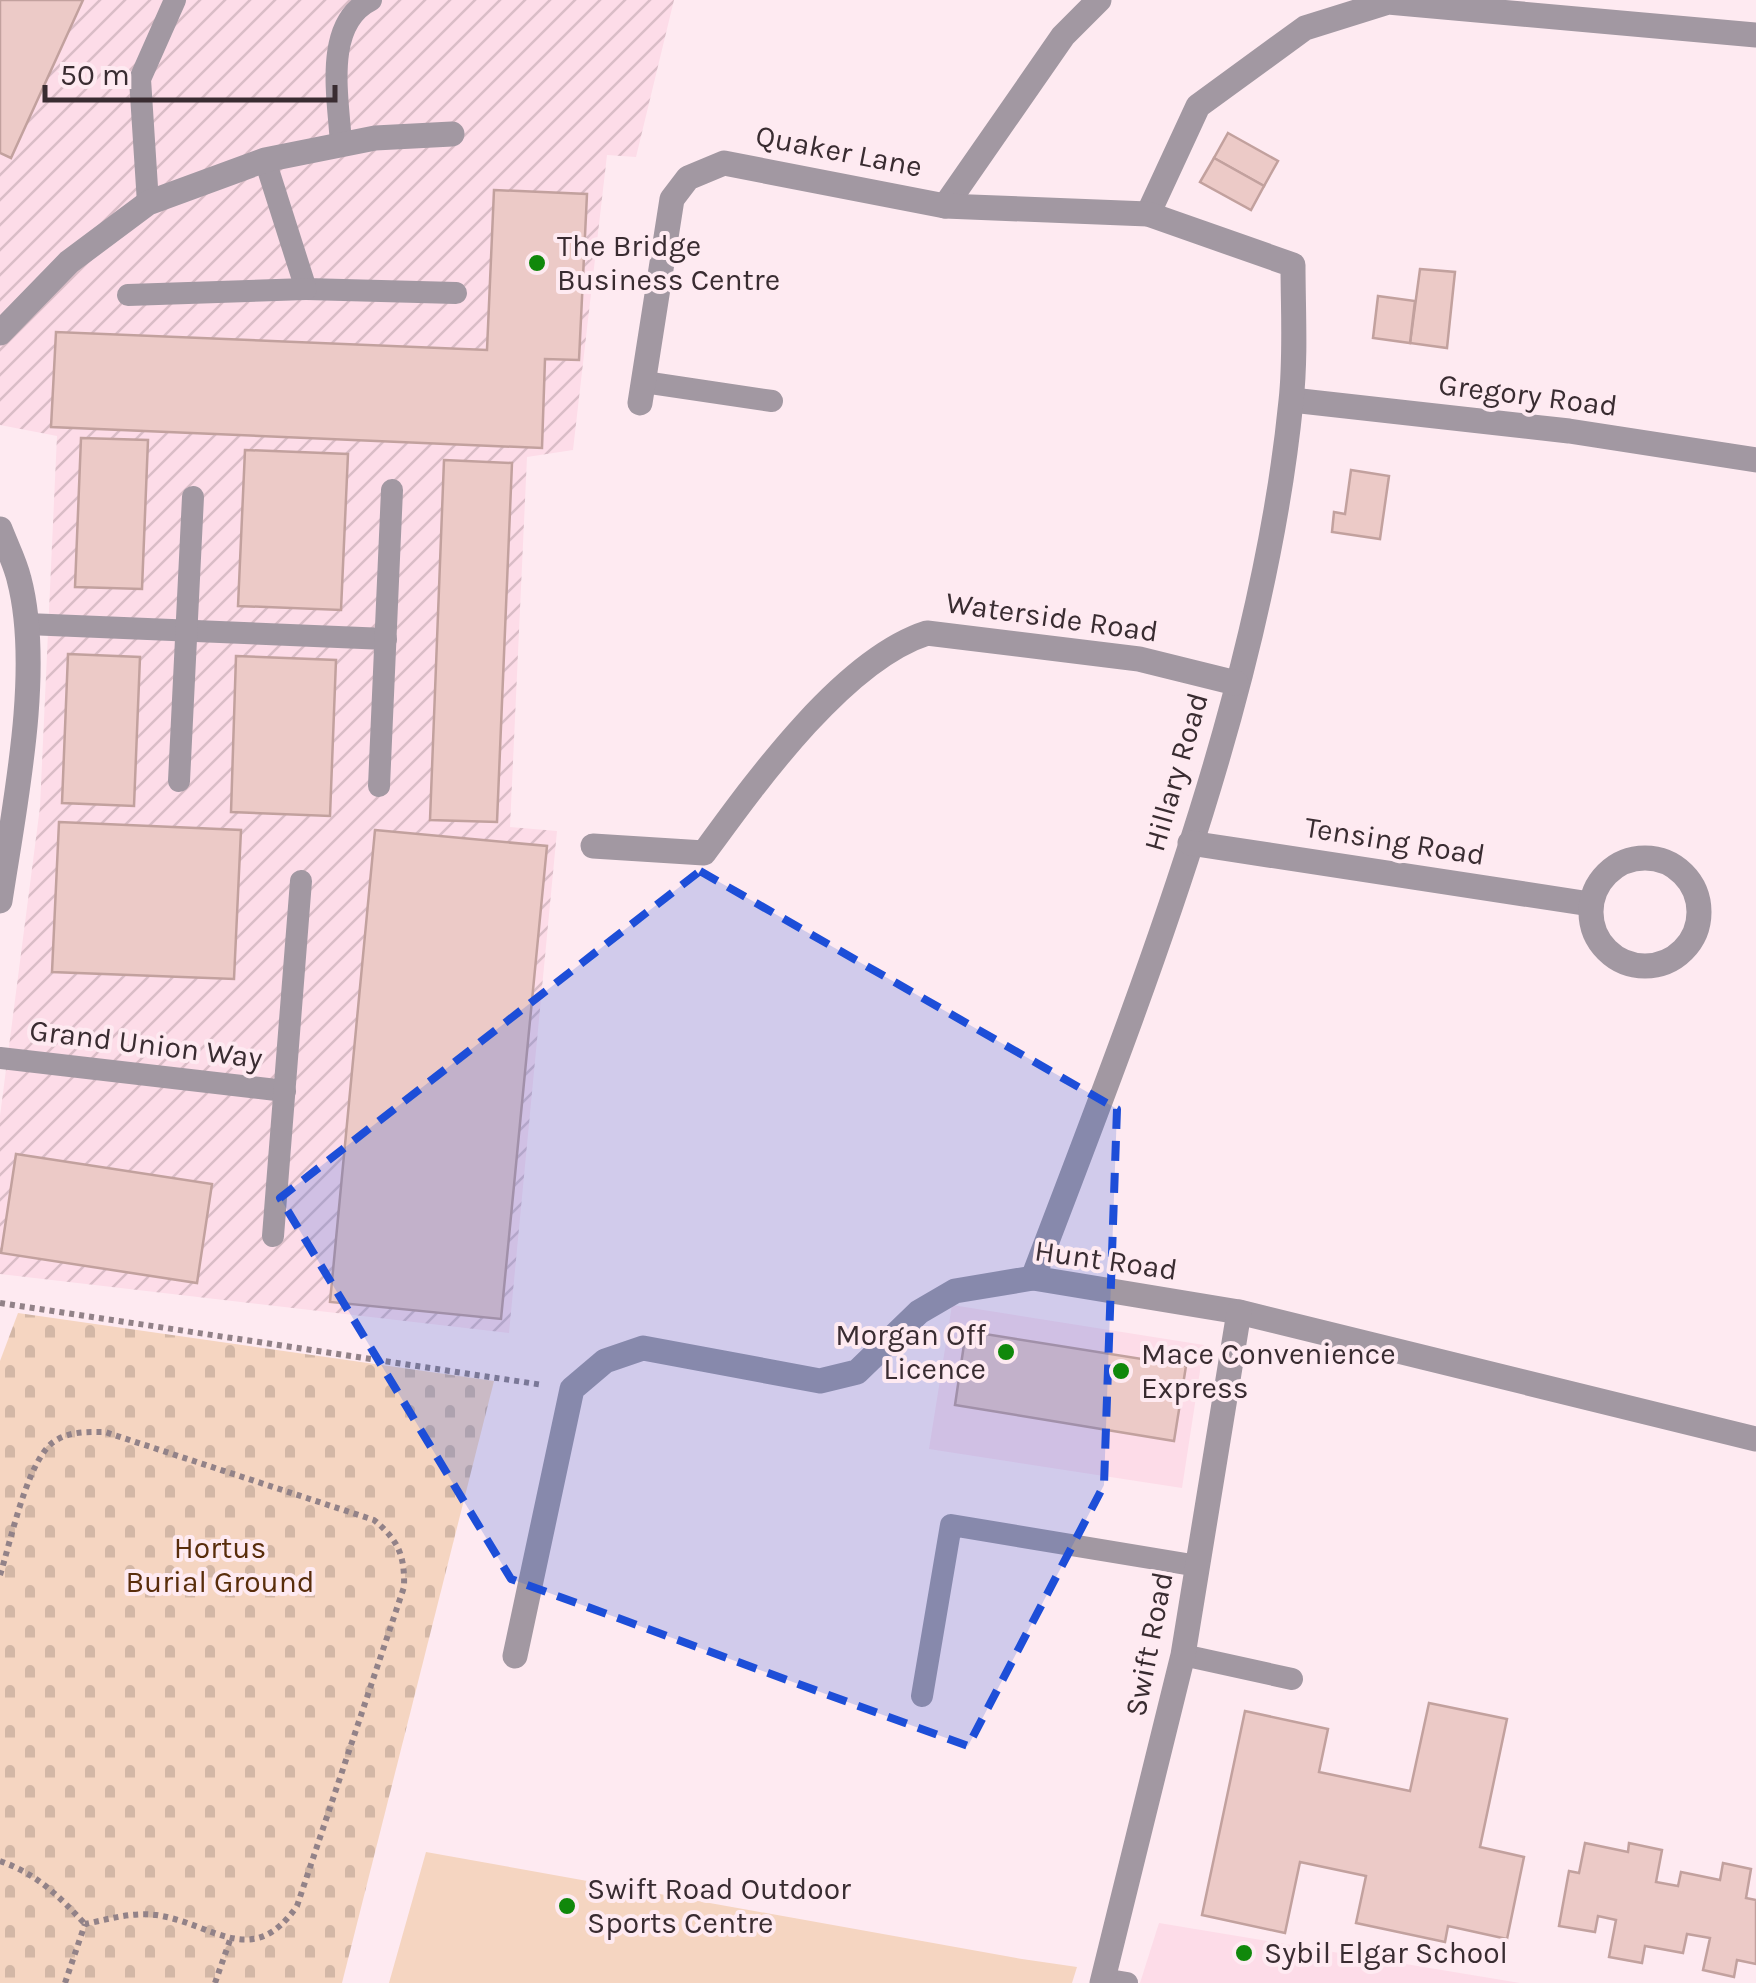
<svg xmlns="http://www.w3.org/2000/svg" width="1756" height="1983" font-family="Karla,sans-serif">
<style>
.built{fill:#fddce8}
.industrial{fill:url(#industrial-furrows)}
.cemetery{fill:url(#cemetery-stones)}
.pitch{fill:#f5d5c1}
.building{fill:#eccac7;stroke:#c2a19e;stroke-width:2.5}
.lines{fill:none;stroke-linecap:round;stroke-linejoin:round}
.path{stroke:#928288;stroke-width:6;stroke-dasharray:5 5;stroke-linecap:butt}
.lane{stroke:#a298a2;stroke-width:22}
.street{stroke:#a298a2;stroke-width:25}
.marked{fill:#1d4ed8;fill-opacity:0.2;stroke:#1d4ed8;stroke-width:8;stroke-dasharray:20 12;stroke-linejoin:round}
.poi-dot{fill:#10880b;stroke:#feeaf1;stroke-width:4}
.labels{text-anchor:middle;dominant-baseline:central;stroke-width:8;stroke-linejoin:round;paint-order:stroke}
.street-label{font-size:30px;fill:#392c31;stroke:#feeaf1}
.poi-label{font-size:30px;fill:#392c31;stroke:#feeaf1;text-anchor:start}
.park-label{font-size:30px;fill:#592d0b;stroke:#feeaf1}
</style>
<defs>
<pattern id="industrial-furrows" width="10" height="10" patternUnits="userSpaceOnUse" patternTransform="scale(2.5)"><rect width="10" height="10" fill="#fddce8"/><path d="M-1 1l2-2M0 10L10 0M9 11l2-2" fill="none" stroke="#dabdc7"/></pattern>
<pattern id="cemetery-stones" width="16" height="16" patternUnits="userSpaceOnUse" patternTransform="scale(2.5)"><rect width="16" height="16" fill="#f5d5c1"/><path d="M2 7V4a2 2 0 0 1 4 0v3zM10 15v-3a2 2 0 0 1 4 0v3z" fill="#d3b7a6"/></pattern>
</defs>
<rect width="100%" height="100%" fill="#feeaf1"/>
<g class="built">
<polygon points="952,1305 1204,1345 1182,1488 929,1449"/>
<polygon points="1159,1923 1520,1983 1140,1983"/>
</g>
<polygon class="industrial" points="0,0 674,0 636,157 607,155 573,450 527,457 510,827 557,831 509,1333 0,1274 0,1116 40,807 57,436 0,425"/>
<polygon class="cemetery" points="18,1313 494,1381 342,1983 0,1983 0,1361"/>
<polygon class="pitch" points="426,1852 1022,1959 1077,1967 1072,1983 389,1983"/>
<g class="building">
<polygon points="0,0 83,0 11,158 0,153"/>
<polygon points="1228,133 1278,161 1264,186 1214,158"/>
<polygon points="1214,158 1264,186 1251,210 1200,182"/>
<polygon points="494,190 587,194 579,360 545,359 542,448 51,427 56,332 487,350"/>
<polygon points="1420,269 1455,272 1447,348 1410,343"/>
<polygon points="1378,296 1415,301 1410,343 1373,338"/>
<polygon points="81,438 148,440 142,589 75,587"/>
<polygon points="245,450 348,454 341,610 238,606"/>
<polygon points="444,460 512,463 497,822 430,820"/>
<polygon points="1351,470 1389,476 1380,539 1332,532 1334,512 1345,514"/>
<polygon points="68,654 140,657 134,806 62,803"/>
<polygon points="236,656 336,660 330,816 231,812"/>
<polygon points="59,822 241,830 234,979 52,972"/>
<polygon points="375,830 547,846 501,1319 330,1302"/>
<polygon points="16,1154 212,1184 197,1283 1,1253"/>
<polygon points="966,1331 1186,1366 1174,1441 955,1405"/>
<polygon points="1429,1703 1507,1719 1480,1847 1524,1857 1507,1939 1448,1926 1445,1942 1356,1923 1366,1876 1300,1862 1285,1933 1202,1915 1245,1711 1328,1729 1319,1772 1410,1791"/>
<polygon points="1585,1843 1628,1852 1629,1843 1662,1850 1656,1882 1678,1886 1681,1872 1720,1880 1723,1863 1751,1869 1746,1898 1756,1900 1756,1964 1737,1960 1734,1977 1703,1970 1710,1938 1687,1934 1683,1953 1645,1946 1642,1963 1609,1957 1616,1920 1598,1916 1595,1932 1559,1926 1569,1871 1579,1873"/>
</g>
<g class="lines">
<g class="path">
<polyline points="0,1303 543,1385"/>
<path d="M0 1575C11 1541 26 1465 52 1443 68 1431 86 1432 105 1432L374 1520C398 1540 405 1555 404 1587L297 1906C252 1971 213 1923 156 1915 132 1912 109 1919 85 1924"/>
<path d="M0 1861C37 1874 59 1896 85 1924"/>
<polyline points="65,1983 85,1924"/>
<polyline points="215,1983 230,1940"/>
</g>
<g class="lane">
<path d="M341 145C339 101 322 24 371 0"/>
<polyline points="265,160 306,289 456,293"/>
<polyline points="148,203 140,79 175,0"/>
<polyline points="128,295 306,289"/>
<polyline points="644,382 772,401"/>
<polyline points="27,624 386,639"/>
<polyline points="179,781 193,497"/>
<polyline points="379,786 392,490"/>
<polyline points="0,1058 285,1091"/>
<polyline points="273,1236 301,881"/>
<polyline points="1183,1655 1292,1679"/>
<polyline points="922,1696 951,1525 1198,1566"/>
<polyline points="1103,1979 1127,1983"/>
</g>
<g class="street">
<polyline points="945,206 1063,36 1099,0"/>
<polyline points="1148,214 1198,106 1305,28 1388,2 1756,35"/>
<polyline points="0,333 69,262 148,203 265,160 375,138 452,134"/>
<polyline points="1292,400 1569,431 1756,460"/>
<path d="M640 403 672 199 688 178 724 163 945 206 1148 214 1293 265C1293 310 1296 356 1291 401 1262 695 1137 1004 1033 1278"/>
<path d="M0 529C6 545 15 562 19 579 43 670 14 808 0 901"/>
<polyline points="1190,843 1590,904"/>
<path d="M593 846 704 853C755 783 843 660 927 633L1139 659 1236 683"/>
<circle cx="1645" cy="912" r="54"/>
<polyline points="515,1656 572,1389 605,1361 643,1348 820,1381 857,1372 919,1312 955,1291 1033,1278 1239,1312 1756,1439"/>
<polyline points="1102,1983 1183,1655 1239,1312"/>
</g>
</g>
<path class="marked" d="M700 871 1117 1109 1104 1485 968 1746 511 1579 280 1198Z"/>
<g class="poi-dot">
<circle cx="537" cy="263" r="10"/>
<circle cx="1006" cy="1352" r="10"/>
<circle cx="1121" cy="1371" r="10"/>
<circle cx="567" cy="1906" r="10"/>
<circle cx="1244" cy="1953" r="10"/>
</g>
<g class="labels">
<g class="street-label">
<text transform="translate(839 151) rotate(11)">Quaker Lane</text>
<text transform="translate(1528 395) rotate(7)">Gregory Road</text>
<text transform="translate(1052 617) rotate(8)">Waterside Road</text>
<text transform="translate(1176 772) rotate(-74)">Hillary Road</text>
<text transform="translate(1395 841) rotate(9)">Tensing Road</text>
<text transform="translate(146 1044) rotate(7)">Grand Union Way</text>
<text transform="translate(1106 1260) rotate(8)">Hunt Road</text>
<text transform="translate(1149 1644) rotate(-79)">Swift Road</text>
</g>
<g class="poi-label">
<text x="557" y="246">The Bridge<tspan x="557" dy="34">Business Centre</tspan></text>
<text x="986" y="1335" text-anchor="end">Morgan Off<tspan x="986" dy="34">Licence</tspan></text>
<text x="1141" y="1354">Mace Convenience<tspan x="1141" dy="34">Express</tspan></text>
<text x="587" y="1889">Swift Road Outdoor<tspan x="587" dy="34">Sports Centre</tspan></text>
<text x="1264" y="1953">Sybil Elgar School</text>
</g>
<g class="park-label">
<text x="220" y="1548">Hortus<tspan x="220" dy="34">Burial Ground</tspan></text>
</g>
</g>
<path d="M45 85v15h290v-15" fill="none" stroke="#392c31" stroke-width="5"/>
<text x="60" y="85" font-size="30" fill="#392c31" stroke="#feeaf1" stroke-width="8" paint-order="stroke">50 m</text>
</svg>
